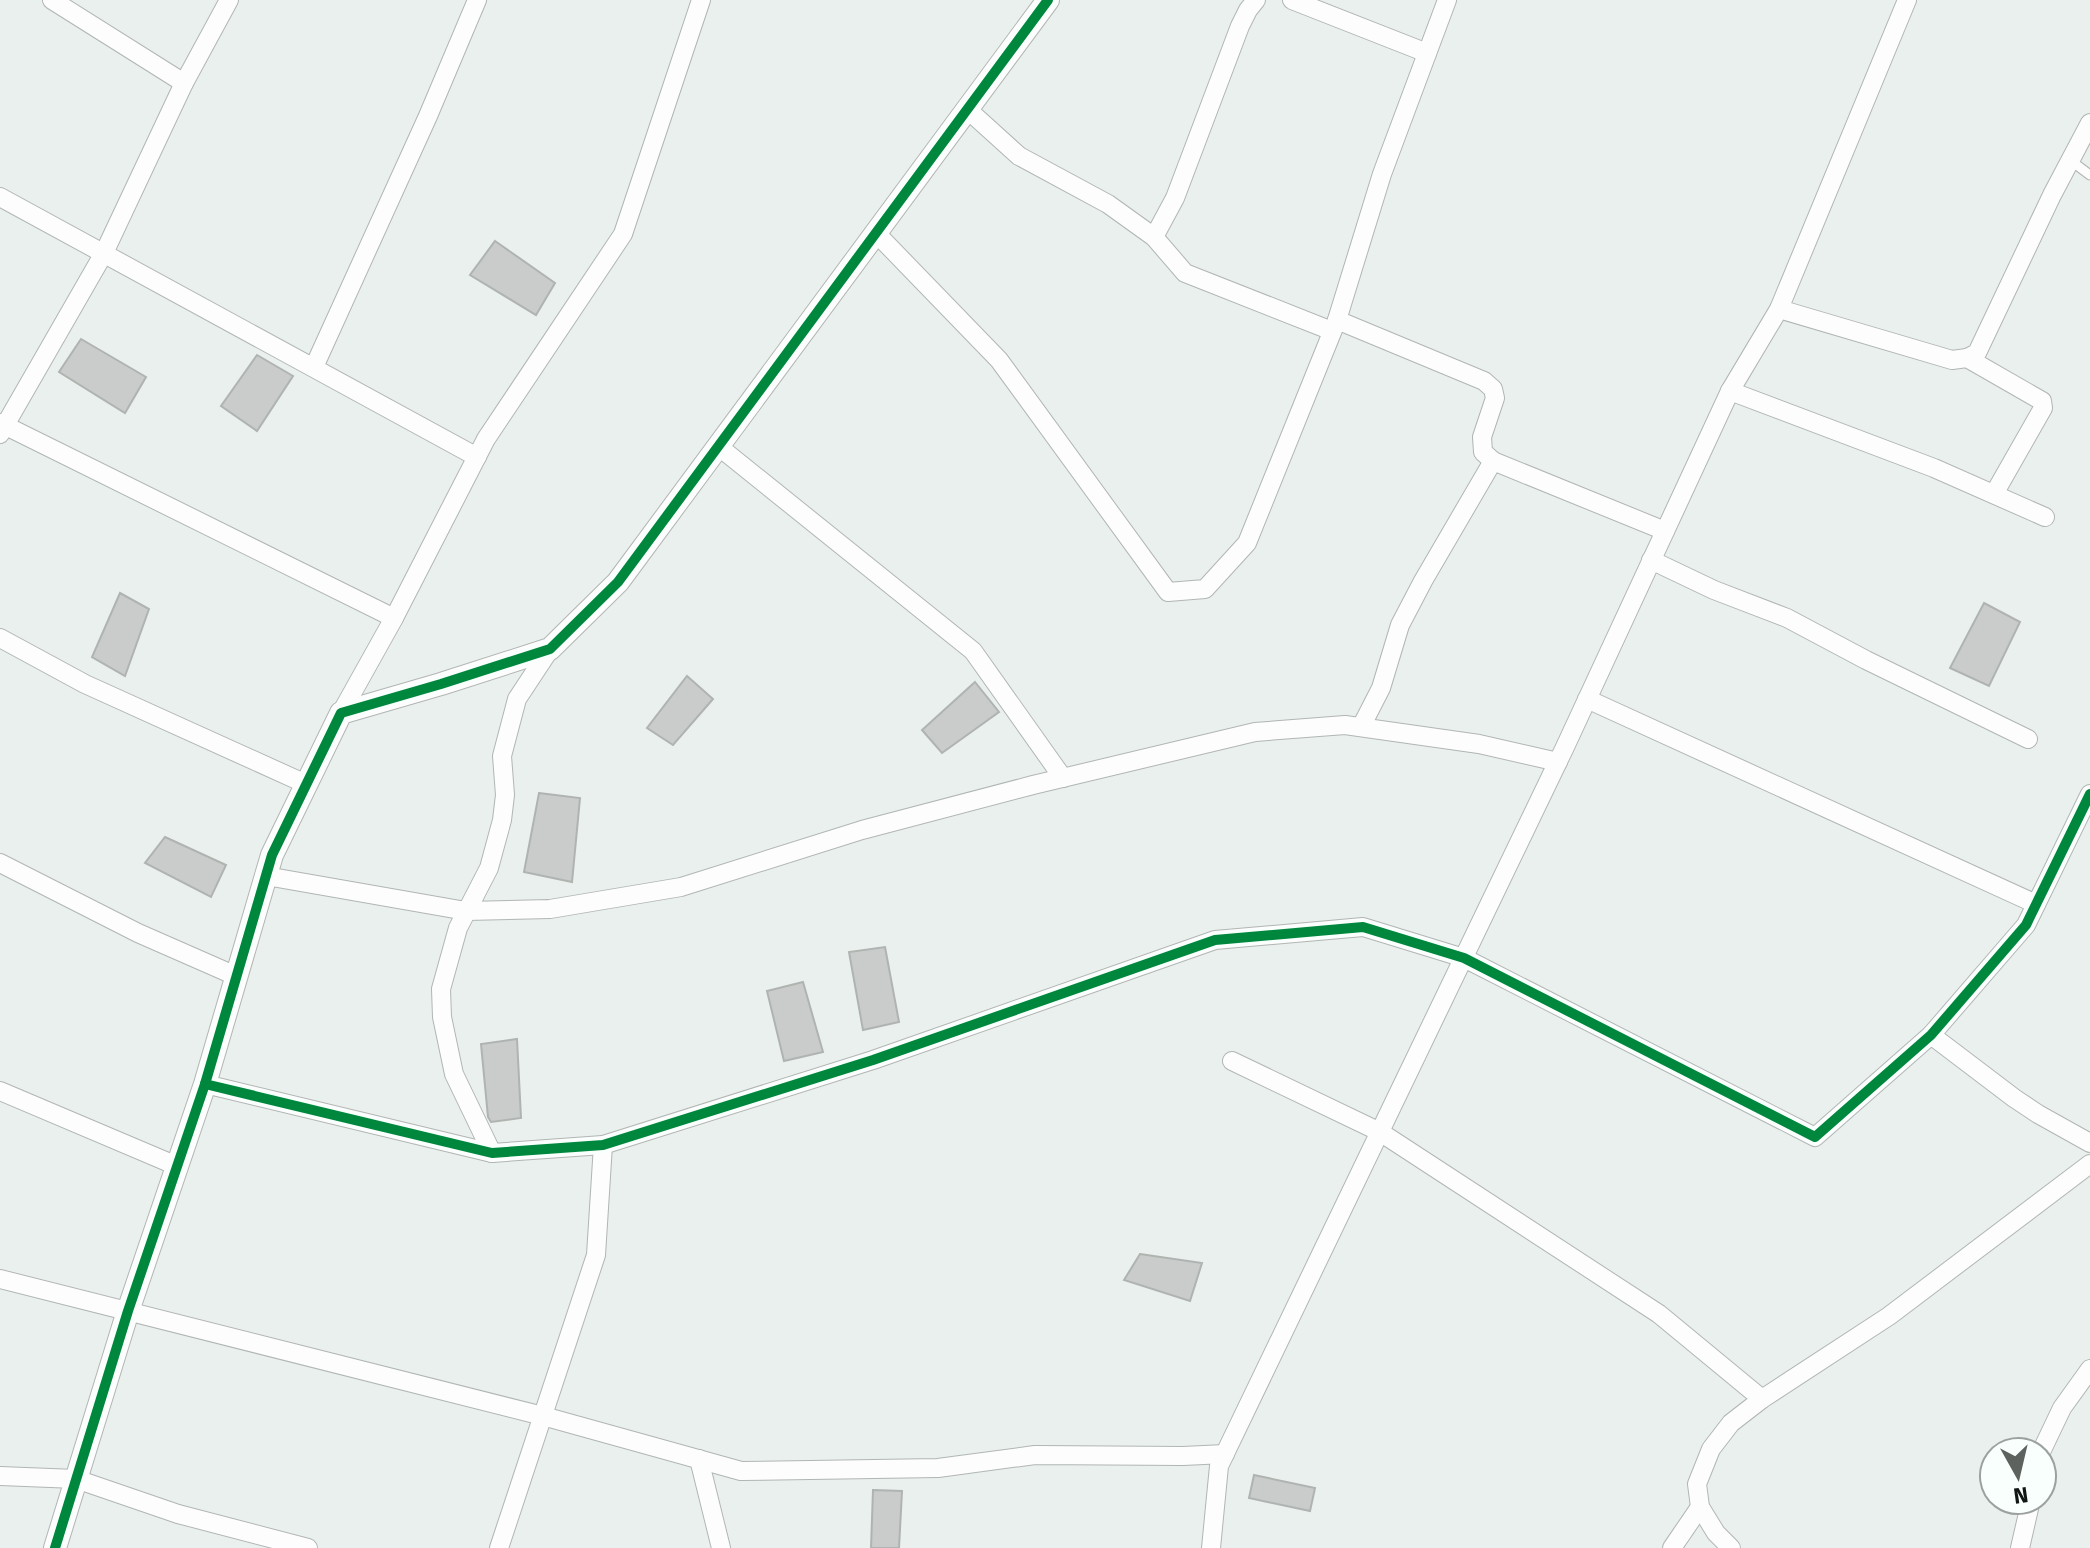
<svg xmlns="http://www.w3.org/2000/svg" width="2090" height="1548" font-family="'Fira Sans',sans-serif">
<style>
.building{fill:#c9ccca;stroke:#b0b4b1;stroke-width:2}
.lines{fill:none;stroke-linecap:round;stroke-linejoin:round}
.service-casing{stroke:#b1b6b4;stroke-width:11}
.minor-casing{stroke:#b1b6b4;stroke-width:20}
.tertiary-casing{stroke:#b1b6b4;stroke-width:24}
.service{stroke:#fcfdfc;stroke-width:9}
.minor{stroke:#fcfdfc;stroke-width:18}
.tertiary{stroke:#fcfdfc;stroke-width:22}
.cycleway-casing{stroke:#f8fffc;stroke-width:15}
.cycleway{stroke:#00873e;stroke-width:10}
</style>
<rect width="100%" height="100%" fill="#eaf0ed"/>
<g class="building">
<polygon points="495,241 555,283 536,315 470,275"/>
<polygon points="81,339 146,377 125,413 59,372"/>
<polygon points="257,355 293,376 257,431 221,406"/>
<polygon points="120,593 149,609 125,676 92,657"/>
<polygon points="1984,603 2020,622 1989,686 1950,668"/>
<polygon points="687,676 713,699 673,745 647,728"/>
<polygon points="975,682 999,712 942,753 922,730"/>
<polygon points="539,793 580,798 572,882 524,872"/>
<polygon points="165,837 226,865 211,897 145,863"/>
<polygon points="885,947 899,1022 863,1030 849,952"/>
<polygon points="803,982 823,1052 784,1061 767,991"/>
<polygon points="517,1039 521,1118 491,1122 488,1117 481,1044"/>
<polygon points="1140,1254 1202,1263 1190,1301 1124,1280"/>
<polygon points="1254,1475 1315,1488 1310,1511 1249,1498"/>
<polygon points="873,1490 902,1491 899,1548 871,1548"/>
</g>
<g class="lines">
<g class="service-casing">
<polyline id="service" points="2070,160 2090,175"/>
</g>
<g class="minor-casing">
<g id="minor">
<polyline points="52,0 184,83"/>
<polyline points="1292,0 1427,53"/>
<polyline points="967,109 1019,156 1108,204 1154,237 1185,273 1332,331"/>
<polyline points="0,197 477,457"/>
<polyline points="876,233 999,360 1168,592 1205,589 1247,543 1337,320 1382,174 1447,0"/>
<polyline points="1154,237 1175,198 1240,26 1248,10 1256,0"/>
<polyline points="1779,309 1952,360 1967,358 1977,353 2052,195 2090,123"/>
<polyline points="1337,320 1484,381 1493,389 1495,398 1482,437 1483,452 1493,461 1665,531"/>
<polyline points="1967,358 2042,401 2043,408 1994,494"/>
<polyline points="314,367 428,116 477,0"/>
<polyline points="1730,391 1934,468 2045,517"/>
<polyline points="0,423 394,618"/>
<polyline points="0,434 104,253 184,83 229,0"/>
<polyline points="718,446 973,651 1063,778"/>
<polyline points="1651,560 1714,590 1787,618 1866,660 2028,739"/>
<polyline points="0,638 85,684 306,784"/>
<polyline points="1587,699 2036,904"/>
<polyline points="341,713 394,618 486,439 623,234 701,0"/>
<polyline points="1361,727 1381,688 1400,625 1423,581 1493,461"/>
<polyline points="0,863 138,933 236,976"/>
<polyline points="266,876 466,911 550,909 681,887 862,830 1033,785 1255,732 1345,725 1479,744 1558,762"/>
<polyline points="1931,1035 2014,1098 2038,1114 2090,1143"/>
<polyline points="1232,1061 1380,1132 1659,1314 1762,1399"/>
<polyline points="205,1084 492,1153 603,1145 873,1060 1215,940 1363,927 1464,958 1815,1137 1931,1035 2026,925 2090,794"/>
<polyline points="0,1091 177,1166"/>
<polyline points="492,1153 454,1074 442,1017 441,989 458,928 489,868 502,820 505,795 502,756 517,699 550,649"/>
<polyline points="0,1279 543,1416 741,1471 938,1468 1035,1455 1183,1456 1225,1454"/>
<polyline points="2041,1452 2062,1408 2090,1369"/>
<polyline points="699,1459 721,1548"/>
<polyline points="0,1476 76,1479 178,1514 308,1548"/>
<polyline points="499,1548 596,1255 603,1145"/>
<polyline points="1211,1548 1219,1466 1565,747 1730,391 1779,309 1907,0"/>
<polyline points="1672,1548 1700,1507"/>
<polyline points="1731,1548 1716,1533 1700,1507 1697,1484 1711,1449 1731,1423 1762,1399 1889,1316 2090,1164"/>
<polyline points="2020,1548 2031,1500"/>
</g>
</g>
<g class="tertiary-casing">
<polyline id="tertiary" points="55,1548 128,1311 205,1084 272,855 341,713 441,684 550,649 618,582 1048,0"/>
</g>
<use href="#service" class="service"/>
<use href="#minor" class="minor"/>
<use href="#tertiary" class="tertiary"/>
<g class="cycleway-casing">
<g id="cycleway">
<polyline points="205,1084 492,1153 603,1145 873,1060 1215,940 1363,927 1464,958 1815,1137 1931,1035 2026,925 2090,794"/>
<polyline points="55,1548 128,1311 205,1084 272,855 341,713 441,684 550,649 618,582 1048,0"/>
</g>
</g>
<use href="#cycleway" class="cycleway"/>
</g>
<g transform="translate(2018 1476) rotate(172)"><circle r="38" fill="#f8fffc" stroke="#9ca19f" stroke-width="2"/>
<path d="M0-6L14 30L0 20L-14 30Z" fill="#5d625f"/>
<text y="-12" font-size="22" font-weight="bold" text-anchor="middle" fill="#111513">N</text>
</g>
</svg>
